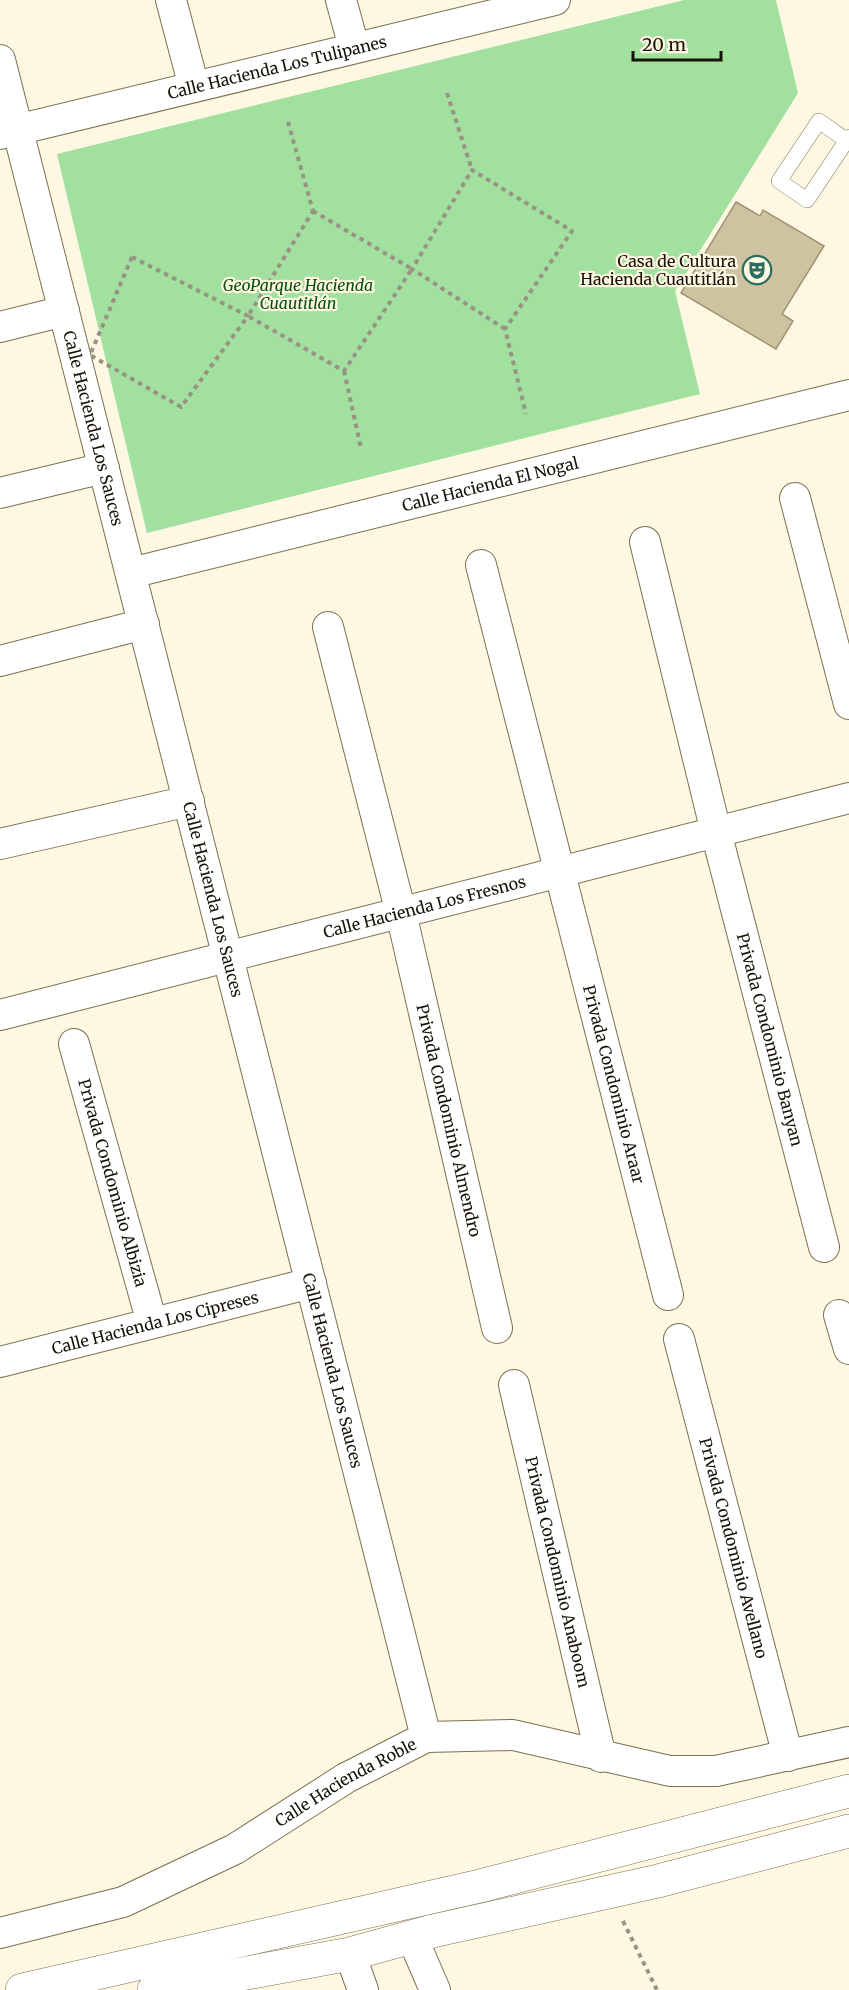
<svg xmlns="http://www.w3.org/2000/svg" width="849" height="1990" font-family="Merriweather,serif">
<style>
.green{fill:#a1e09e}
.building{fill:#cec3a0;stroke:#9f9472;stroke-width:1.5}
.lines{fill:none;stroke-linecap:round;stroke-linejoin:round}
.service-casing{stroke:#7a7050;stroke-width:16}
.minor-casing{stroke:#7a7050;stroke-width:32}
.secondary-casing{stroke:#7a7050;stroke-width:34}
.path{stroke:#989382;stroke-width:4;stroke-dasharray:4.5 4.5;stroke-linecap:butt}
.service{stroke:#fff;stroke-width:15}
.minor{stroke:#fff;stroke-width:30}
.secondary{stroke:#fff;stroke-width:33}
.labels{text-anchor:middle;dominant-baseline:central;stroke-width:4.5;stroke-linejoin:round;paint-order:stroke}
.street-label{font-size:16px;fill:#161206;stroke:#fef7e2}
.poi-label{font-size:16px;fill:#161206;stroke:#fef7e2;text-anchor:end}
.park-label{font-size:16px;font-style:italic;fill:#06500d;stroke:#fef7e2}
</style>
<rect width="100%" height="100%" fill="#fef7e2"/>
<polygon class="green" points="684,0 776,0 798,93 675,291 700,394 147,533 57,154"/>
<polygon class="building" points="736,202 760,216 763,210 824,246 782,314 793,321 776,349 681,293"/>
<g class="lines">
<g class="service-casing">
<polyline id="service" points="846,140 819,121 779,181 807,200 849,137"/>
</g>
<g class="minor-casing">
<g id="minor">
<polyline points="171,0 194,87"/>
<polyline points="341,0 354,47"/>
<path id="s1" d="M0 60 426 1737"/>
<path id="s2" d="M0 134 555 0"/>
<polyline points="0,327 64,311"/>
<polyline points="0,493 104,468"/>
<polyline points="795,498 849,704"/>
<path id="s3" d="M645 542 716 832 824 1247"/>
<path id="s4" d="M481 565 668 1295"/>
<path id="s5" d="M131 573 849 395"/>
<path id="s6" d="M328 627 401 913 497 1328"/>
<polyline points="0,661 144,624"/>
<polyline points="0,844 189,801"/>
<path id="s7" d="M0 1015 849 798"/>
<path id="s8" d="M74 1044 152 1323"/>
<polyline points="839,1315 849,1349"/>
<path id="s9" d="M679 1339 788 1756"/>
<path id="s10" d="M0 1362 311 1283"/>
<path id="s11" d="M514 1385 601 1757"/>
<path id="s12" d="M0 1933 123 1902 235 1849 346 1778 426 1737 513 1735 670 1771H716L849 1742"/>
<polyline points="412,1937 435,1990"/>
<polyline points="350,1954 363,1990"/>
</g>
</g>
<g class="secondary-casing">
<g id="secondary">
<polyline points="22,1990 480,1886 849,1791"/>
<polyline points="154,1990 350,1954 433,1931 658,1881 849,1831"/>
</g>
</g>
<g class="path">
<polyline points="447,93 472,170"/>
<polyline points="288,122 313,211"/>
<polygon points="313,211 412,269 344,371 248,316"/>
<polygon points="132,257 248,316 181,407 90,355"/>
<polyline points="505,329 412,269 472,170 572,231 505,329 526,414"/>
<polyline points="344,371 361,448"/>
<polyline points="623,1921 657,1990"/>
</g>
<use href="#service" class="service"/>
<use href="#minor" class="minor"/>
<use href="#secondary" class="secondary"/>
</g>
<defs>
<g id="theatre-ring" transform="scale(1.5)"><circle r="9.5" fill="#fef7e2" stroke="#2b6d5e" stroke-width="1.5"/><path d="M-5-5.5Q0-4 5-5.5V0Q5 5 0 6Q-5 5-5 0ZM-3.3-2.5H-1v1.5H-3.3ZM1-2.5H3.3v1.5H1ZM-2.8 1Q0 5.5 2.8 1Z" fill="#2b6d5e"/></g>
</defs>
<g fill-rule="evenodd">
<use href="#theatre-ring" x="757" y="270"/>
</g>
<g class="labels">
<g class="street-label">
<text stroke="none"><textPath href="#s2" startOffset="285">Calle Hacienda Los Tulipanes</textPath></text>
<text stroke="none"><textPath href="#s1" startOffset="380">Calle Hacienda Los Sauces</textPath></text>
<text stroke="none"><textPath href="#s5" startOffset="370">Calle Hacienda El Nogal</textPath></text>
<text stroke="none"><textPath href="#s1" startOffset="866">Calle Hacienda Los Sauces</textPath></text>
<text stroke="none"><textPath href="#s7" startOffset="438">Calle Hacienda Los Fresnos</textPath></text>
<text stroke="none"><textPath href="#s3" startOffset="513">Privada Condominio Banyan</textPath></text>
<text stroke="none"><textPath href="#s4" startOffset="536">Privada Condominio Araar</textPath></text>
<text stroke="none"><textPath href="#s6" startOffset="508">Privada Condominio Almendro</textPath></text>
<text stroke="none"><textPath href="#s8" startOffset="144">Privada Condominio Albizia</textPath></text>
<text stroke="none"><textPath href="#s10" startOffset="160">Calle Hacienda Los Cipreses</textPath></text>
<text stroke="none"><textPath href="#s1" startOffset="1352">Calle Hacienda Los Sauces</textPath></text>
<text stroke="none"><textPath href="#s9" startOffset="216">Privada Condominio Avellano</textPath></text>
<text stroke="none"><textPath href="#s11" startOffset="192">Privada Condominio Anaboom</textPath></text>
<text stroke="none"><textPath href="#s12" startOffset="380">Calle Hacienda Roble</textPath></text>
</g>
<g class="poi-label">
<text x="736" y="261">Casa de Cultura<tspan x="736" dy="18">Hacienda Cuautitlán</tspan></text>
</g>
<g class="park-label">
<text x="298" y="285">GeoParque Hacienda<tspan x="298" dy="18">Cuautitlán</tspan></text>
</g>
</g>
<path d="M633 51v9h88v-9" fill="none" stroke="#161206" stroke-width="3"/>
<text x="642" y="51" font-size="18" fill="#161206" stroke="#fef7e2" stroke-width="4.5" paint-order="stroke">20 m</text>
</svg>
